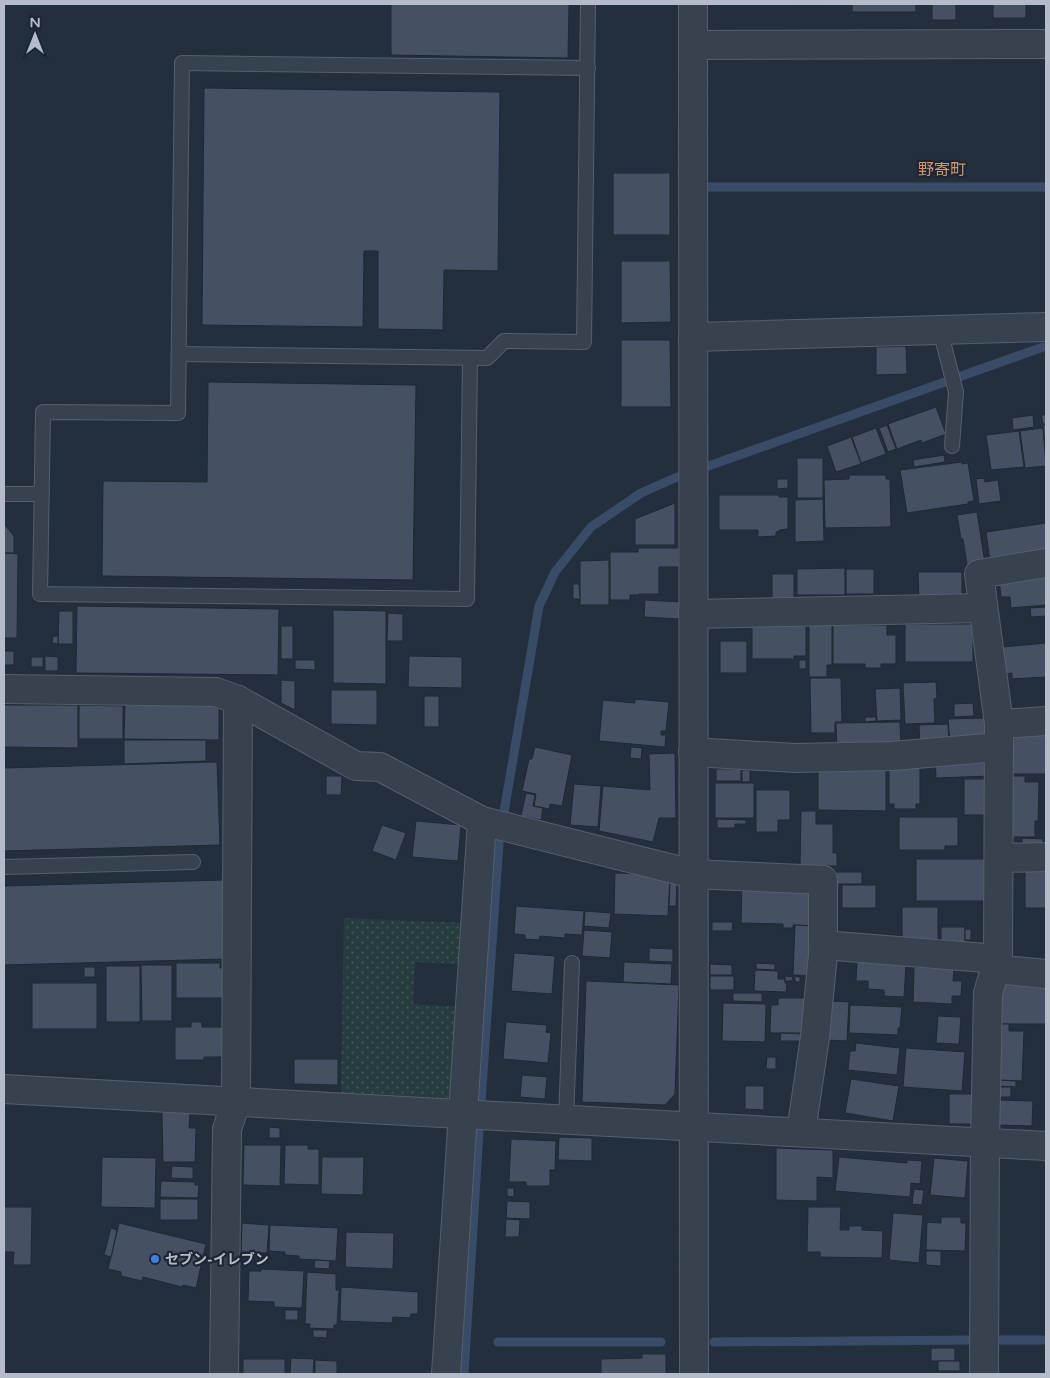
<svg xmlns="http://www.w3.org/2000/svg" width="1050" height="1378" font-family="'Varela Round','Noto Sans JP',sans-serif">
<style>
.grass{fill:url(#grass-dots)}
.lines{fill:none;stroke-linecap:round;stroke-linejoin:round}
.stream{stroke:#394c67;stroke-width:9}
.building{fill:#455162;stroke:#1f2835}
.service-casing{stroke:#565f6c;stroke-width:16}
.minor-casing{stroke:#565f6c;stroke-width:30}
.service{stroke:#38414e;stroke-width:14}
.minor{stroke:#38414e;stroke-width:28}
.shop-dot{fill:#3f7fe0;stroke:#1d2633;stroke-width:2}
.labels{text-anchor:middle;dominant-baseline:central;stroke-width:4.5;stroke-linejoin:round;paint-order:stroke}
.poi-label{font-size:14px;font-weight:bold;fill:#b4bcc9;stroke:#1d2633;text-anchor:start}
.quarter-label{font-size:16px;fill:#d59563;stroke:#1d2633}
</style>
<defs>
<pattern id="grass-dots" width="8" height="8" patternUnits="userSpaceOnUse" patternTransform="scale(1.25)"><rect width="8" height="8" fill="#263c3f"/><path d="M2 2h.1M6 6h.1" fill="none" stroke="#435659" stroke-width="1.8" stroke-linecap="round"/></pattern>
</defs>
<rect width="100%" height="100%" fill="#242f3e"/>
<polygon class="grass" points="344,918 465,923 463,964 415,962 413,1004 461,1007 457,1090 447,1098 341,1093"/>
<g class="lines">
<g class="stream">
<polyline points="708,187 1046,187"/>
<polyline points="504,812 539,606 555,572 591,527 641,493 675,478 1043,347"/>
<polyline points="481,1102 499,843"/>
<polyline points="993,1340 1046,1340"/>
<polyline points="498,1342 661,1342"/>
<polyline points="714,1342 973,1340"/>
<polyline points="464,1374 479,1131"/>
</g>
</g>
<g class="building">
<polygon points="391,4 569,4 568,58 391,55"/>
<rect x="792" y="4" width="32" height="1"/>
<rect x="852" y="4" width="64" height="8"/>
<rect x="932" y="4" width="24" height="16"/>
<rect x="993" y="4" width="33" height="14"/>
<polygon points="204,88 500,92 498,271 444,270 443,330 378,329 378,251 364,251 363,327 202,325"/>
<rect x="613" y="173" width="57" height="62"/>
<polygon points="621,261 670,261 671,322 621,323"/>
<polygon points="621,340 670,340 671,407 621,407"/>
<polygon points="906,346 907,374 876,375 876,347"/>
<polygon points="208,382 416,385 413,580 102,576 103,481 207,482"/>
<polygon points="936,407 946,434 922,443 921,440 897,449 888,424"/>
<polygon points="1033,415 1034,427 1013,430 1012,418"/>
<polygon points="1041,415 1046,415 1046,424 1043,424"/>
<polygon points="887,425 896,449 888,452 879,428"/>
<polygon points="1043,425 1046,425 1046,453"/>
<polygon points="876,428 886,454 861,463 852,437"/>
<polygon points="1043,428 1046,466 1025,468 1020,431"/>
<polygon points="1019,431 1024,467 991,470 986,435"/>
<polygon points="851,437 861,464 836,472 827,446"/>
<polygon points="944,455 945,462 914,467 913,460"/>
<rect x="797" y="458" width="26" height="40"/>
<polygon points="962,462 962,464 968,463 974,501 968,502 968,504 907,513 900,470"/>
<polygon points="849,475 886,475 886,479 890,479 891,527 825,528 824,480 849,479"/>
<polygon points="984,478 985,482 998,480 1001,501 979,504 976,479"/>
<polygon points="777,479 788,479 788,488 777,489"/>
<polygon points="719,495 779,495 779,497 788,497 788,529 779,530 779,532 776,532 776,536 758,537 758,530 719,530"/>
<polygon points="823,499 824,541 795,542 795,500"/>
<polygon points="675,503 675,545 635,545 635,519"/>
<polygon points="977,512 985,563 967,565 963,539 961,539 957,515"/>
<polygon points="1046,523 1046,553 990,561 986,532"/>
<polygon points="4,524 14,536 14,553 4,553"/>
<polygon points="638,548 679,548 679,567 659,567 659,594 639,594 639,595 630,595 630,600 610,600 610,552 638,552"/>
<polygon points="4,553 18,554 17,638 4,638"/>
<polygon points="609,560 609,605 580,605 580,561"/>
<polygon points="845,568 845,595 797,595 797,569"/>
<rect x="846" y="569" width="28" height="25"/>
<polygon points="918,572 962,572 962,601 919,601"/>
<rect x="772" y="574" width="22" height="25"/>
<polygon points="1046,576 1046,605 1011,608 1010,597 1001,597 999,579"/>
<polygon points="573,584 579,584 580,599 573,599"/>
<polygon points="645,600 680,602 679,619 644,617"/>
<polygon points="77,606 279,609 278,675 76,673"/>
<polygon points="1046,607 1046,616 1031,617 1030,608"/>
<polygon points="333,610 386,611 386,684 333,683"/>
<polygon points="59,611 73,611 73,644 58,644"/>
<polygon points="388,613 403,614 403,641 387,641"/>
<polygon points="752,619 806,619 806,656 794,656 794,659 752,659"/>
<rect x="905" y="624" width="68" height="38"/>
<polygon points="809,625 832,625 832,665 827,665 827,677 809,677"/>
<polygon points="833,625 887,625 887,635 896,635 896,664 881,664 881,668 865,668 865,664 833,664"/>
<rect x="281" y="626" width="12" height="33"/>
<polygon points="53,636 58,636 58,644 52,643"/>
<rect x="720" y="641" width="27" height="32"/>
<polygon points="1046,643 1046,677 1012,679 1012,673 1005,674 1003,647"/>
<rect x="4" y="651" width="10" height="14"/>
<polygon points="45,656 58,657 58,671 45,671"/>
<polygon points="409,656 462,657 462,688 408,687"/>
<rect x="31" y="657" width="12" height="10"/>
<polygon points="295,660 315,660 315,670 295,669"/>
<rect x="799" y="660" width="7" height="9"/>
<polygon points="810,678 841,678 842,722 835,722 835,733 811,733"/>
<polygon points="281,680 295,681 295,710 281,703"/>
<polygon points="936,682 937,698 934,699 935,723 905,724 903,683"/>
<polygon points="900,688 901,720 877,721 875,689"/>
<polygon points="331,690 377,690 377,725 331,724"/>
<rect x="424" y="696" width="15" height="31"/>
<polygon points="635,699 669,702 666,731 661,731 661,735 666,735 665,747 599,741 603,700 635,703"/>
<polygon points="973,703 974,716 954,717 954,704"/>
<polygon points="4,705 78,705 78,748 4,747"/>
<polygon points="79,705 123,706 123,739 79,739"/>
<polygon points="125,705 219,706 219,740 124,739"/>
<polygon points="865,717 876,717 876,721 865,722"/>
<polygon points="986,718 987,740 950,742 948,719"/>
<polygon points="900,722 901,748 837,750 836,723"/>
<polygon points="948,724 949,746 920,747 919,725"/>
<polygon points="1046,726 1046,774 1010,774 1011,735"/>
<polygon points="124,740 206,740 206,761 124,764"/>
<polygon points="535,747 572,755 562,806 550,804 549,809 534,806 536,794 522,791 529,759 532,759"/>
<polygon points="631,747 642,748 641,759 630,758"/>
<polygon points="675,753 676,818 659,818 653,842 599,831 603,786 650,790 649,754"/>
<polygon points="989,755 990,776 936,778 935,758"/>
<polygon points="217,762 220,845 4,851 4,768"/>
<polygon points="818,765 886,766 886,811 818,810"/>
<polygon points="889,765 920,765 920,804 916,804 916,809 894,809 894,804 889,804"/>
<rect x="716" y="769" width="25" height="12"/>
<rect x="742" y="770" width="8" height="12"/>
<polygon points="326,776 342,776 341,795 326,795"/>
<polygon points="1010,776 1025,776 1025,782 1039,782 1038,821 1035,821 1035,837 1009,837"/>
<rect x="964" y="779" width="27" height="36"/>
<rect x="715" y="783" width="39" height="35"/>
<polygon points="574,784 601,786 598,827 570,825"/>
<polygon points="756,790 790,790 790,820 778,820 778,832 756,832"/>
<polygon points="526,793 535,795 533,806 543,808 541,820 521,816"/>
<polygon points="801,811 816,811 816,824 833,824 833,853 837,853 837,866 825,866 825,869 810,869 810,866 800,866"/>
<polygon points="899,817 958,817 958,846 945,846 945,850 899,850"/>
<polygon points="717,819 746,820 746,824 735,824 735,828 717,828"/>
<polygon points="416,821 461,825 458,861 412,857"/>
<polygon points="382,825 406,833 396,860 372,851"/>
<polygon points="1022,838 1043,839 1043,849 1022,849"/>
<rect x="916" y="859" width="72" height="42"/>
<rect x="1025" y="871" width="21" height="37"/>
<rect x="836" y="872" width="26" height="12"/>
<polygon points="615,873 670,875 668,916 614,914"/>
<polygon points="223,880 226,959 4,965 4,886"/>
<polygon points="742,882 816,885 815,926 793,925 793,928 783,928 783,924 741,923"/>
<polygon points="670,883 677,883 676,906 669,906"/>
<rect x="842" y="885" width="34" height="23"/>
<polygon points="516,906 584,911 582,935 565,934 565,938 540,936 539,940 525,939 525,935 514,934"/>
<polygon points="902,907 938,907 938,944 902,939"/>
<polygon points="585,911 611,913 609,928 584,926"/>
<polygon points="712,922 733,922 732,931 712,931"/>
<polygon points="795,925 817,926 815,976 793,975"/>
<rect x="941" y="927" width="24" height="20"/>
<rect x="965" y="929" width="6" height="11"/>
<polygon points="584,930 612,932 610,958 582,956"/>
<polygon points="649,948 673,949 673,962 649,961"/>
<polygon points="514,953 555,956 552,994 511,991"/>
<polygon points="624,962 672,964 671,984 623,982"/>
<polygon points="857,962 906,964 904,997 884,996 884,990 868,989 868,981 856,981"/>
<polygon points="176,963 220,963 220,968 226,968 226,998 176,998"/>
<polygon points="756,963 775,964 775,970 756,969"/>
<polygon points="710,964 732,965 732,975 710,975"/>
<polygon points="141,965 172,965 172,1021 142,1021"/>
<rect x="106" y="966" width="34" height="56"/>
<rect x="84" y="967" width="11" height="10"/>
<polygon points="914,967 954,969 953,981 962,981 961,996 952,996 952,1004 913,1002"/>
<polygon points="755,970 778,971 778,979 785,979 785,983 787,983 786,992 754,991"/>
<rect x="710" y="976" width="24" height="14"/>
<polygon points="785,976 793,977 792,981 785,981"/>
<polygon points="795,976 800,977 800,982 795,982"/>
<polygon points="586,981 679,985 675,1094 665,1105 582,1102"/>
<rect x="32" y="983" width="65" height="46"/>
<polygon points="1002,984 1046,985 1046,1024 1001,1024"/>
<polygon points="733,993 762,993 762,1002 733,1001"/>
<polygon points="778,998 806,998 805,1033 770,1033 771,1005 778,1005"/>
<polygon points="828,1001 849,1002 847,1041 826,1040"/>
<polygon points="723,1003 766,1004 765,1042 722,1041"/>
<polygon points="850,1005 902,1007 900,1028 898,1028 898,1035 849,1033"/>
<polygon points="938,1016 961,1017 959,1044 936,1043"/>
<polygon points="191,1022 202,1022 202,1027 225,1027 225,1057 204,1057 204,1060 175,1060 175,1027 191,1027"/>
<polygon points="506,1022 547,1025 546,1032 551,1033 548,1063 503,1059"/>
<polygon points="997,1024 1009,1024 1009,1031 1024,1031 1022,1081 996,1080"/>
<polygon points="781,1033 803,1034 803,1041 780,1041"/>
<polygon points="856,1043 900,1048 897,1075 848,1070 850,1051 855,1051"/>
<polygon points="906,1048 965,1052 962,1091 903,1087"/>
<polygon points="767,1057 776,1057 776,1069 766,1069"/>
<polygon points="294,1059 338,1059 338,1085 294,1084"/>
<polygon points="522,1075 547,1077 545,1099 520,1097"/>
<polygon points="851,1079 899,1086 893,1121 845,1113"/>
<polygon points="997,1080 1016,1081 1016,1087 997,1086"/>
<polygon points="745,1086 764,1086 764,1110 745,1109"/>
<polygon points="1000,1087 1011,1087 1011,1097 999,1097"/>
<polygon points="949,1094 975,1094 974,1124 949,1124"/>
<polygon points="996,1100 1033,1101 1032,1126 995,1125"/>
<polygon points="162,1112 190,1112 189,1128 196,1128 195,1162 163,1162"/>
<polygon points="269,1127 280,1128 280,1138 269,1138"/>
<polygon points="559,1137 592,1138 592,1161 558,1160"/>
<polygon points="511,1139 556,1141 555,1170 550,1170 550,1186 526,1186 526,1182 509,1182"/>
<polygon points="244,1145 281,1145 280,1186 243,1185"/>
<polygon points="285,1145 308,1145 308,1149 319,1149 319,1185 284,1184"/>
<polygon points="776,1148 833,1150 833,1178 817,1177 817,1201 776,1200"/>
<polygon points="102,1157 156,1158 155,1208 101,1207"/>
<polygon points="322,1157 364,1157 363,1195 321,1194"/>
<polygon points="839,1157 907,1163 907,1160 922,1161 920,1184 911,1183 910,1197 835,1191"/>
<polygon points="934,1158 968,1161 965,1198 930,1195"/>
<polygon points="172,1166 193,1167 193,1179 171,1178"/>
<polygon points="161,1181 195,1182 195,1185 199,1185 198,1198 160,1197"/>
<polygon points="507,1188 514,1188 514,1197 507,1196"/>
<polygon points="914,1189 924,1190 922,1205 912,1204"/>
<rect x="160" y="1199" width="38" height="21"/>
<polygon points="507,1201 530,1202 530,1219 506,1218"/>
<polygon points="4,1207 32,1207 31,1265 13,1265 14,1252 4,1252"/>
<polygon points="808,1207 841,1207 840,1230 849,1230 849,1226 862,1226 862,1230 883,1231 882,1258 820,1257 820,1252 807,1252"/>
<polygon points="893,1213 923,1215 919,1263 889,1260"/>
<polygon points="941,1217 961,1217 961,1223 966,1223 965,1251 926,1250 927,1222 941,1223"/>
<polygon points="506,1219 520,1220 519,1237 505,1237"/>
<polygon points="119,1223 206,1244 196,1288 183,1285 182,1287 143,1277 142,1281 121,1276 121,1272 108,1269"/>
<polygon points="242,1223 269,1225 267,1253 241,1252"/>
<polygon points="270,1225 338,1228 336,1261 299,1259 299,1256 285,1255 285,1252 269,1251"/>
<polygon points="111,1228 117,1230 111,1257 104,1255"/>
<polygon points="346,1232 394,1233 393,1269 345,1267"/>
<polygon points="926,1251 941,1251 941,1266 926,1265"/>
<polygon points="315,1260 330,1261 329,1269 314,1268"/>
<polygon points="261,1269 304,1271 302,1308 274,1307 274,1302 248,1301 249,1271 261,1271"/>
<polygon points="307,1272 336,1274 336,1290 339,1290 337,1325 334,1325 334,1329 309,1328 310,1324 305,1324"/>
<polygon points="341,1287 418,1292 418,1314 411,1314 410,1318 393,1317 392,1323 340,1321"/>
<rect x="285" y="1310" width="13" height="10"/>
<polygon points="313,1330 327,1330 327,1338 313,1337"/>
<rect x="931" y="1348" width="24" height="13"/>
<polygon points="642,1354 666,1354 666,1374 601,1374 601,1359 642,1358"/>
<polygon points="291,1358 314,1359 313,1374 290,1374"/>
<rect x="243" y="1359" width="42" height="15"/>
<polygon points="315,1360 337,1361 337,1374 315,1374"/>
<rect x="938" y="1361" width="22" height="10"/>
</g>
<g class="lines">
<g class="service-casing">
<g id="service">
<polyline points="940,330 956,392 952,446"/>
<polyline points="179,354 487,358 504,341 584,342 588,4"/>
<polyline points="470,358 467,599 40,594 43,412 178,413 182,63 588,68"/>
<polyline points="4,494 42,494"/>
<polyline points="4,867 193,862"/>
<polyline points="566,1120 572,963"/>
</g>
</g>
<g class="minor-casing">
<g id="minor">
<polyline points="693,4 694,1374"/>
<polyline points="693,45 1046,44"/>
<polyline points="693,337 1046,327"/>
<polyline points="693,614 983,608"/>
<polyline points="4,689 216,692 238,700 356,766 380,767 482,821 693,874 823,880 823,954 815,1037 801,1132"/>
<polyline points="999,724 1046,721"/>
<polyline points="693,752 795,758 892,756 999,747"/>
<polyline points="999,858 1046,857"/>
<polyline points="823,945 998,959"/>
<polyline points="995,969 1046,974"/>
<polyline points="4,1089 1046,1146"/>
<polyline points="224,1374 227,1129 236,1102 238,700"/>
<polyline points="446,1374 482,821"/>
<polyline points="984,1374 985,1142 988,993 998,959 999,724 979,574 1046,563"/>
</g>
</g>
<use href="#service" class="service"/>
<use href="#minor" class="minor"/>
</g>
<circle class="shop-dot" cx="155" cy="1259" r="5"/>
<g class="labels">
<g class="poi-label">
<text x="165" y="1259">セブン-イレブン</text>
</g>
<g class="quarter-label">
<text x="942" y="170">野寄町</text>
</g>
</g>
<rect width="1050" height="1378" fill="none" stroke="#b4bcc9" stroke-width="10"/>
<g transform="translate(35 35)" stroke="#1d2633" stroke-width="4" paint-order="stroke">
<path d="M0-4L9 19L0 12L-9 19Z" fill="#b4bcc9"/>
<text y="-8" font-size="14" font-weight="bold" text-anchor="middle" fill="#b4bcc9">N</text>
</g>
</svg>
